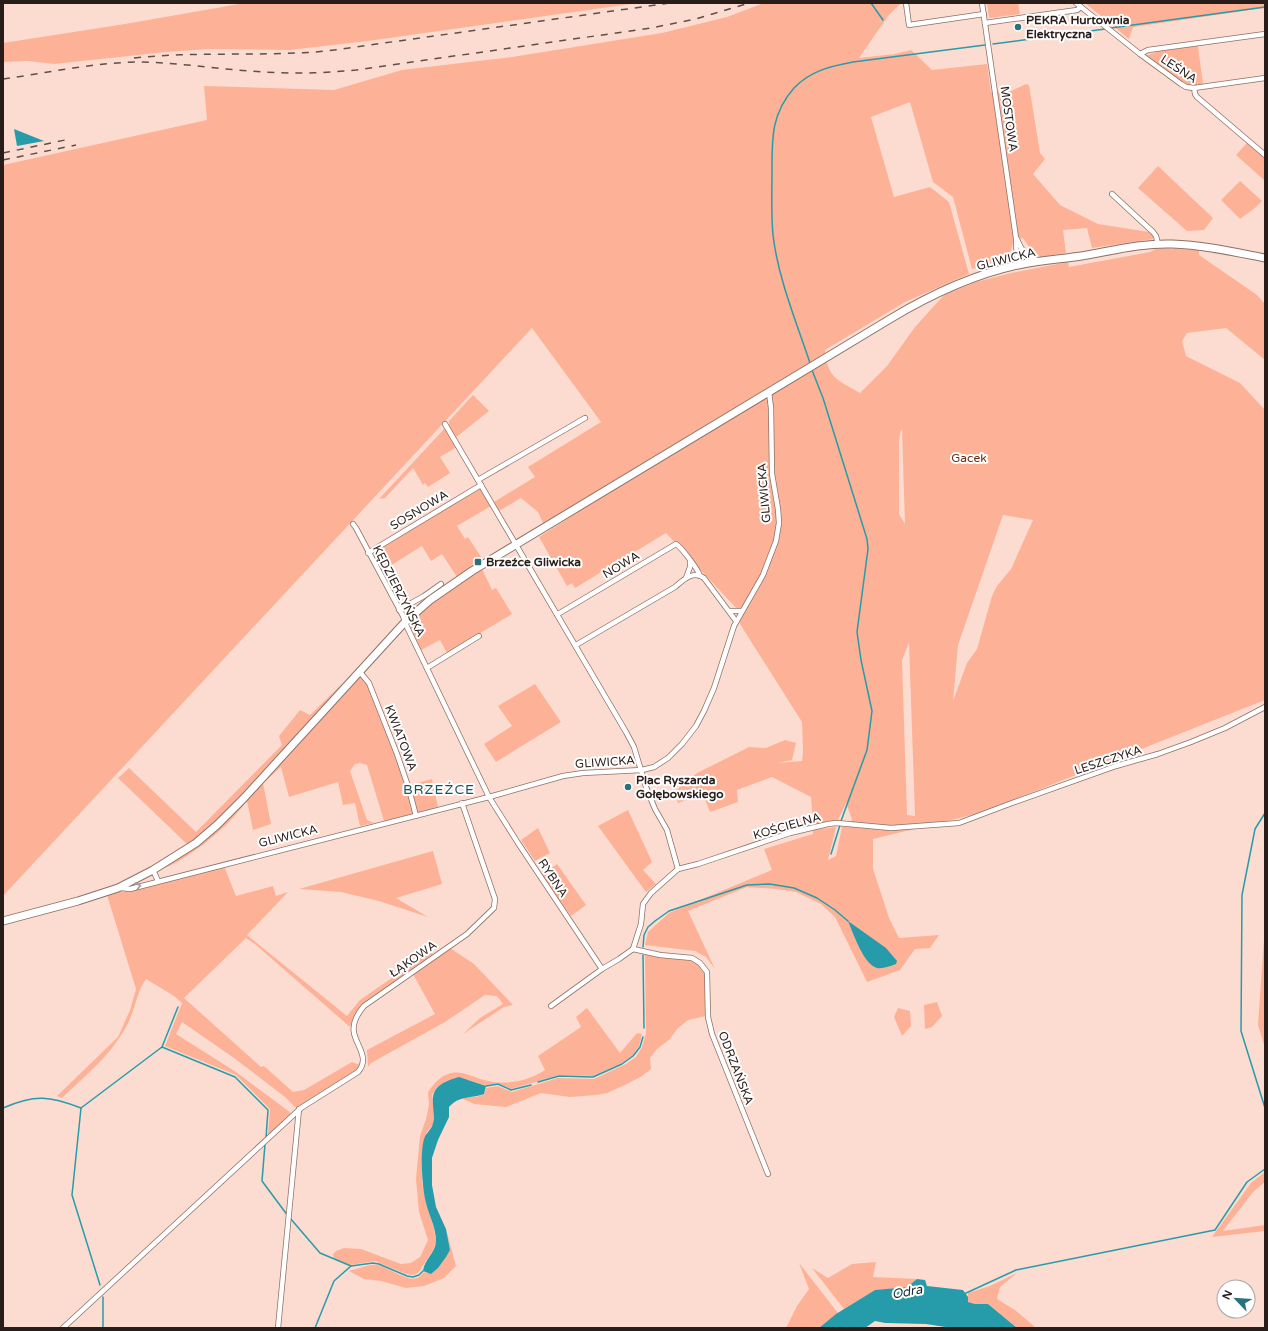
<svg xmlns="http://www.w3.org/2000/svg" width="1268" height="1331" font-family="'Varela Round',sans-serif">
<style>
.green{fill:#fdb297;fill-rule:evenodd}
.water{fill:#269caa}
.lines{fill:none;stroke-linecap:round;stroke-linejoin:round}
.stream{stroke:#269caa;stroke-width:1.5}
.minor-casing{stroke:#8d7167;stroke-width:6}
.secondary-casing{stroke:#8d7167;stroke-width:9}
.minor{stroke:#fff;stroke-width:4.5}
.secondary{stroke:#fff;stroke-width:7}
.rail{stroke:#5f4f48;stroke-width:1.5;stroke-dasharray:7 7;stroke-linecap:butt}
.oneway{stroke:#9e9998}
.poi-dot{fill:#29727b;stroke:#fff;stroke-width:1.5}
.labels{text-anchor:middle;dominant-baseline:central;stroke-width:4;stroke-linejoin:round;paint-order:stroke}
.poi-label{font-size:12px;font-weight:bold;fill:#281d19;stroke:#fff;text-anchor:start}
.street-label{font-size:12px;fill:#281d19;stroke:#fff}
.park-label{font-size:12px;fill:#692d15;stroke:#fff}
.water-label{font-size:13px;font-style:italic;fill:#173033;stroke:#fff}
.quarter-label{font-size:14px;letter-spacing:1px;fill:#1a555c;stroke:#fff}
</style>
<rect width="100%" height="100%" fill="#fcdcd0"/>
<g class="green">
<polygon points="245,3 638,3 368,41 289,50 208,49 166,52 54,64 28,61 3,62 3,43 125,24"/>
<path d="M764 3H901L888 16 859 58 895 54 911 50 932 70 987 64 991 92H1009L1026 84 1029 85 1040 153 1045 159 1033 174 1060 205 1098 224 1149 232 1153 236V239L1092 248 1087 228 1063 230 1066 253 1041 257 1031 250 1023 238 1014 240 1007 263 988 265 972 269 953 197 933 182 910 102 871 117 894 197 930 187 949 202 969 274 905 302 825 350C827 378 838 380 860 393L887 366 915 327 944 295 976 282 1011 273 1068 262 1069 267 1150 252 1157 248 1199 250V255L1257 295 1265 304V360L1226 328 1187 333 1182 341 1186 356 1240 383 1265 410V700L980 813 873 839V869L889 918 899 938 939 935 930 948 915 949 900 970 867 982 835 917 821 904 796 892 777 889 747 887 688 911 715 969 706 957 695 951 645 945 648 932 669 913 772 870 764 849 813 834V830L836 827 828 860 836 856 842 827H855L853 823H851L852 819 846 803 838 820 813 825 811 797 772 777 737 790 738 802 710 812 703 794 678 803 674 792 697 773 749 747 766 748 785 740 796 743 792 760 778 763 802 761 803 751 802 722 740 624 738 610 666 533 575 588 572 583 567 586 539 537 630 479 544 525 538 512 521 498 499 511 494 502 535 477 528 467 601 422 532 328 3 896V165L207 120 204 86 334 90 402 70 512 57 662 33 727 17ZM901 430H902L905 524 899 514V440ZM1003 515 1033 520 1011 569 997 586 992 596 977 649 967 663 953 701 958 645ZM909 643 915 816 907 815 902 660Z"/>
<polygon points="987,3 1018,3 1020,14 989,18"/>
<polygon points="1085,3 1265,3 1265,8 1133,27 1129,39"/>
<polygon points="1198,46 1203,85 1188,88 1147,55 1163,50"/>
<polygon points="1248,142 1265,158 1265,181 1236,155"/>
<polygon points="1158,166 1213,218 1204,230 1187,231 1138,188"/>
<path d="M1240 181 1262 201C1255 209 1248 213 1240 219L1221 200Z"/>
<polygon points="473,395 489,411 455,438 449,426 449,421"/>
<polygon points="445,428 457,447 440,457 450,473 428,487 425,483 423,485 413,468 385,498 379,499"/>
<polygon points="480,488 491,506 457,526 465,539 468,537 483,560 457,577 442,554 431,561 422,546 382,571 373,553 411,529"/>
<path d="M482 569 492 590 496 588 512 614 447 653 440 640 421 650 409 624C429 601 456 585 482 569Z"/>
<path d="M360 675C374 690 380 713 387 733 396 759 407 786 414 814L384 821 367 765 360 763 355 764 350 771 367 820 374 823 360 826 355 803 343 805 338 782 289 797 281 767 263 783 271 824 253 830 247 801C241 808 235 816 229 822 217 835 179 865 163 868L198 845 233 815Z"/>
<polygon points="346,680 319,711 210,828 188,845 118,778 129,768 196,832 282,745 279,736 300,710 310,715"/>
<polygon points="535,684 561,722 496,762 484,744 512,726 498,706"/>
<polygon points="432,779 438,807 418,813 410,785"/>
<polygon points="628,810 652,862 643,870 656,884 646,892 598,826"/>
<polygon points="538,828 550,853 535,861 521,840"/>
<polygon points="433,851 442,884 396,898 428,917 379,901 341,892 299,889"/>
<polygon points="557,864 586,905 571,916 542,875"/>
<path d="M224 866 236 896 273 886 276 896 288 892 247 935 347 1016 360 1000 431 951 433 955 363 1003 355 1014 350 1027 256 945 246 938 184 998 261 1067 264 1066 293 1092 304 1090 352 1062 360 1065 357 1070 296 1108 285 1097 234 1058 182 1022 176 1034 236 1072 291 1113 268 1135 270 1109 236 1075 165 1046 182 1003 174 996 146 979C136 993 135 1012 126 1027 111 1055 85 1076 62 1098L57 1096 118 1037 130 1010 136 989 107 895 120 892 134 890Z"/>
<polygon points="1265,925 1265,1048 1258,1025"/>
<polygon points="450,948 474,964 513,1005 504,1007 463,1034 480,1018 503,1004 497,996 485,995 445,1022 371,1063 368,1067 367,1050 435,1014 413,974"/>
<polygon points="645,954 692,961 699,964 705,972 706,1016 688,1020 677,1029 670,1039 657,1049 650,1058 651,1069 642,1076 627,1084 607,1093 596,1095 570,1097 541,1093 506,1107 474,1104 461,1098 476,1097 484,1094 486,1088 498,1086 512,1092 558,1078 594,1079 626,1064 636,1057 642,1047 646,1034"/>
<polygon points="937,1002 942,1016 932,1027 925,1029 924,1005"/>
<path d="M587 1008 620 1053 637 1033 642 1034 639 1046 632 1056 622 1063 593 1076 559 1075 511 1089 498 1083 487 1085 486 1086 469 1080 447 1081 437 1087 432 1095 434 1114 433 1124 427 1132 423 1154 422 1182 426 1203 434 1229 436 1242 433 1250 418 1273 413 1275 406 1274 375 1261 350 1265 334 1259 333 1254 336 1251 344 1248 361 1249 401 1264 411 1263 420 1257 428 1240 419 1212 416 1179 420 1136 426 1119 429 1105 428 1092C433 1085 439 1077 448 1074 462 1069 475 1079 488 1081 507 1085 529 1081 545 1070L538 1056 581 1027 576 1017Z"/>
<polygon points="898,1008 910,1011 911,1026 902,1036 894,1017"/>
<polygon points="1265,1172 1265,1182 1253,1192 1223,1231 1265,1225 1265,1231 1212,1237 1251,1183"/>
<path d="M446 1229 456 1266 444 1278 424 1286 406 1288 381 1281 364 1279 349 1271C358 1269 369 1264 378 1265 388 1267 407 1282 417 1278 420 1277 422 1274 424 1272L426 1273 450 1250Z"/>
<polygon points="876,1262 873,1277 917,1279 907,1287 875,1290 844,1309 812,1268 828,1278 852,1264"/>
<polygon points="799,1263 838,1313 819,1328 786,1328 797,1306 809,1289"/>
<polygon points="1017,1273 1000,1287 997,1299 1015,1310 1036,1328 1017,1328 988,1304 975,1304 968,1302 968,1293 990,1286"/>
</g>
<g class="water">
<polygon points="14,129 44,141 17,146"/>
<path d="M848 921 886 948 897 961 896 964C890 966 883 969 877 968 864 965 853 933 848 921Z"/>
<path d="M459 1077 486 1086 484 1094C470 1099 460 1095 449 1107V1117L438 1140 432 1158V1185L436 1207 446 1229 450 1250 446 1257 438 1268 431 1274 423 1271C424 1260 436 1252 436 1241 436 1227 429 1216 426 1203 422 1188 420 1153 424 1139 426 1133 432 1129 433 1123 435 1117 433 1111 433 1105 431 1086 443 1082 459 1077Z"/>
<polygon points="917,1279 925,1280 927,1286 963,1290 968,1297 968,1302 975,1304 988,1304 1017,1328 952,1328 926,1324 885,1323 875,1321 865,1328 819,1328 836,1314 875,1290 907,1287"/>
</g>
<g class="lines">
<g class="stream">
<polyline points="871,3 883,20"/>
<polyline points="1111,28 1265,7"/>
<polyline points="993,44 1105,29"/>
<path d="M810 363C796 321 778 278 773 235 771 214 772 192 772 171 772 139 771 114 794 88 810 71 831 66 853 62L985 45"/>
<polyline points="812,370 823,398 867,539 868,549 857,632 861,660 872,711 867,750 841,821"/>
<polyline points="1265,813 1255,829 1242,895 1241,1031 1265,1108"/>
<polyline points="831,854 840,825"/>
<polyline points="643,947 644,935 648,927 655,921 669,911 747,885 770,884 794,888 817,898 835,910 848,921"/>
<polyline points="643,955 644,1028"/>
<polyline points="162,1047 178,1007"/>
<polyline points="538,1082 559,1076 593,1077 622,1064 633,1056 640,1047 643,1037"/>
<polyline points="486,1086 498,1084 511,1090 531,1085"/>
<path d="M3 1108C35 1094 50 1096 81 1108"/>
<polyline points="265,1144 262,1181 288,1216"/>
<polyline points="290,1218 320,1253 351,1266"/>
<polyline points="100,1285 72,1195 81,1108 162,1047 235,1077 268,1110 266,1138"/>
<polyline points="964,1294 1016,1270 1215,1230 1247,1182 1265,1169"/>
<polyline points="103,1328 103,1297"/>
<polyline points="315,1328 334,1281 351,1266 373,1263 379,1264 407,1276 413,1277 419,1275 423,1271"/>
</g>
<g class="minor-casing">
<g id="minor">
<polyline points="906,3 909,25 984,14"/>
<polyline points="982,3 1016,238 1017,265"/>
<polyline points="1076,3 1140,54 1181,84 1186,87 1194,88 1195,94 1197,97 1265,155"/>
<polyline points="985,23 1077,10 1081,7"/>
<polyline points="1140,54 1148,50 1265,34"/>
<polyline points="1194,88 1265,78"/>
<polyline points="1112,194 1153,232 1156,236 1158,244"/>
<path d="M1017 239C1021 249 1025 256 1037 260"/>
<polyline points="445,424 626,732 634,747 646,787 655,809 667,830 678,869"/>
<polyline points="478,480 585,418"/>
<polyline points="353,524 356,528 403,616 407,627 489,797 518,843 602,969 619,959 633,949"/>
<polyline points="368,553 481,485"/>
<polyline points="686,578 690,567 690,561"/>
<polyline points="399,610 424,596 441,584"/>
<polyline points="730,611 742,611"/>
<path d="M558 614 676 544C681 547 698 569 700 576"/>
<path d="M576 645 675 587C683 580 693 570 704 578L736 621"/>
<polyline points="427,668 479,636"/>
<polyline points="359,671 369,683 397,754 409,789 416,816"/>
<polyline points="153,870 158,881"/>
<polyline points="121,888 130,889 489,797 563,776 583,773 642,770 654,767 668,758 682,744 696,726 704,711 714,688 734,626 763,575 776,541 779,523 778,509 772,474 771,408 769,392"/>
<polyline points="633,949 641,924 643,904 651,893 678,869 698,864 790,833 828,824 837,823 891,828 959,823 1012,803 1116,766 1158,754 1191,742 1225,728 1265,707"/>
<polyline points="633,949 660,955 692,958 700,963 707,972 708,1017 712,1034 768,1174"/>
<polyline points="551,1006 602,969"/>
<path d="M63 1328 301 1108 358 1072C370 1058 357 1047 354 1033 352 1023 358 1013 364 1006L467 934 494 908 495 899 462 803"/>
<polyline points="278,1328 299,1109"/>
</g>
</g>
<g class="secondary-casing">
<path id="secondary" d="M3 921 78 901 118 888 153 870 196 843 217 825 244 798 405 622 430 600 472 571 890 319C930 295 972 275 1018 265 1041 260 1064 259 1087 255 1115 250 1144 243 1172 244 1203 245 1234 252 1265 258"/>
</g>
<use href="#minor" class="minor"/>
<use href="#secondary" class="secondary"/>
<g class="rail">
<path d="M134 58C198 51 262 57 327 51L670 3"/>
<path d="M3 79C48 73 95 62 141 62 183 63 224 70 265 72 295 74 326 73 356 70L651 28 696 19 749 3"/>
<polyline points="3,153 70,139"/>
<polyline points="3,160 76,145"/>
</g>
</g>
<defs><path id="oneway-chevron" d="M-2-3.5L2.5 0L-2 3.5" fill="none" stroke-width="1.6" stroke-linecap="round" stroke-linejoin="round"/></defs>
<use class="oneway" href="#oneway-chevron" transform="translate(138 886) rotate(-14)"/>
<g class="poi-dot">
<circle cx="1018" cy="27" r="4"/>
<rect x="474" y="558" width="8" height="8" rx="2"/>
<circle cx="628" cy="787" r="4"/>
</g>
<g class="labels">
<g class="poi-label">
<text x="1026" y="20">PEKRA Hurtownia<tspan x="1026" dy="14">Elektryczna</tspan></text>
<text x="486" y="562">Brzeźce Gliwicka</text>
<text x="636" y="780">Plac Ryszarda<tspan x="636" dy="14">Gołębowskiego</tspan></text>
</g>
<g class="street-label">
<text transform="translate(1179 69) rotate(33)">LEŚNA</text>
<text transform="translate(1009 119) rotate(82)">MOSTOWA</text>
<text transform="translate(1006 259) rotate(-14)">GLIWICKA</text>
<text transform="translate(764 493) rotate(-95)">GLIWICKA</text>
<text transform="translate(419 510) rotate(-31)">SOSNOWA</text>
<text transform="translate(621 565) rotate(-31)">NOWA</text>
<text transform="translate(399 591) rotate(63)">KĘDZIERZYŃSKA</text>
<text transform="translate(401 738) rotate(69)">KWIATOWA</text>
<text transform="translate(1108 760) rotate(-18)">LESZCZYKA</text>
<text transform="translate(605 762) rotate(-4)">GLIWICKA</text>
<text transform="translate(787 826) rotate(-16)">KOŚCIELNA</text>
<text transform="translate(288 836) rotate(-14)">GLIWICKA</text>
<text transform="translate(553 878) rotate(56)">RYBNA</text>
<text transform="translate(413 959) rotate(-35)">ŁĄKOWA</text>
<text transform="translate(736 1068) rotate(69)">ODRZAŃSKA</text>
</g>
<g class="park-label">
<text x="969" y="458">Gacek</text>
</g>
<g class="water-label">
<text transform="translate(907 1292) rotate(-11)">Odra</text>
</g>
<g class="quarter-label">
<text x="439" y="789">BRZEŹCE</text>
</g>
</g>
<rect width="1268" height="1331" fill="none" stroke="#281d19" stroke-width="8"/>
<g transform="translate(1236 1299) rotate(295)"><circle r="19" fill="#ffffff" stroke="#a9a5a3"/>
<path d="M0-3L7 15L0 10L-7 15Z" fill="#29727b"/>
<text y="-6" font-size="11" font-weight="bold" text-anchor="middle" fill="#281d19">N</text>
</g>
</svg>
